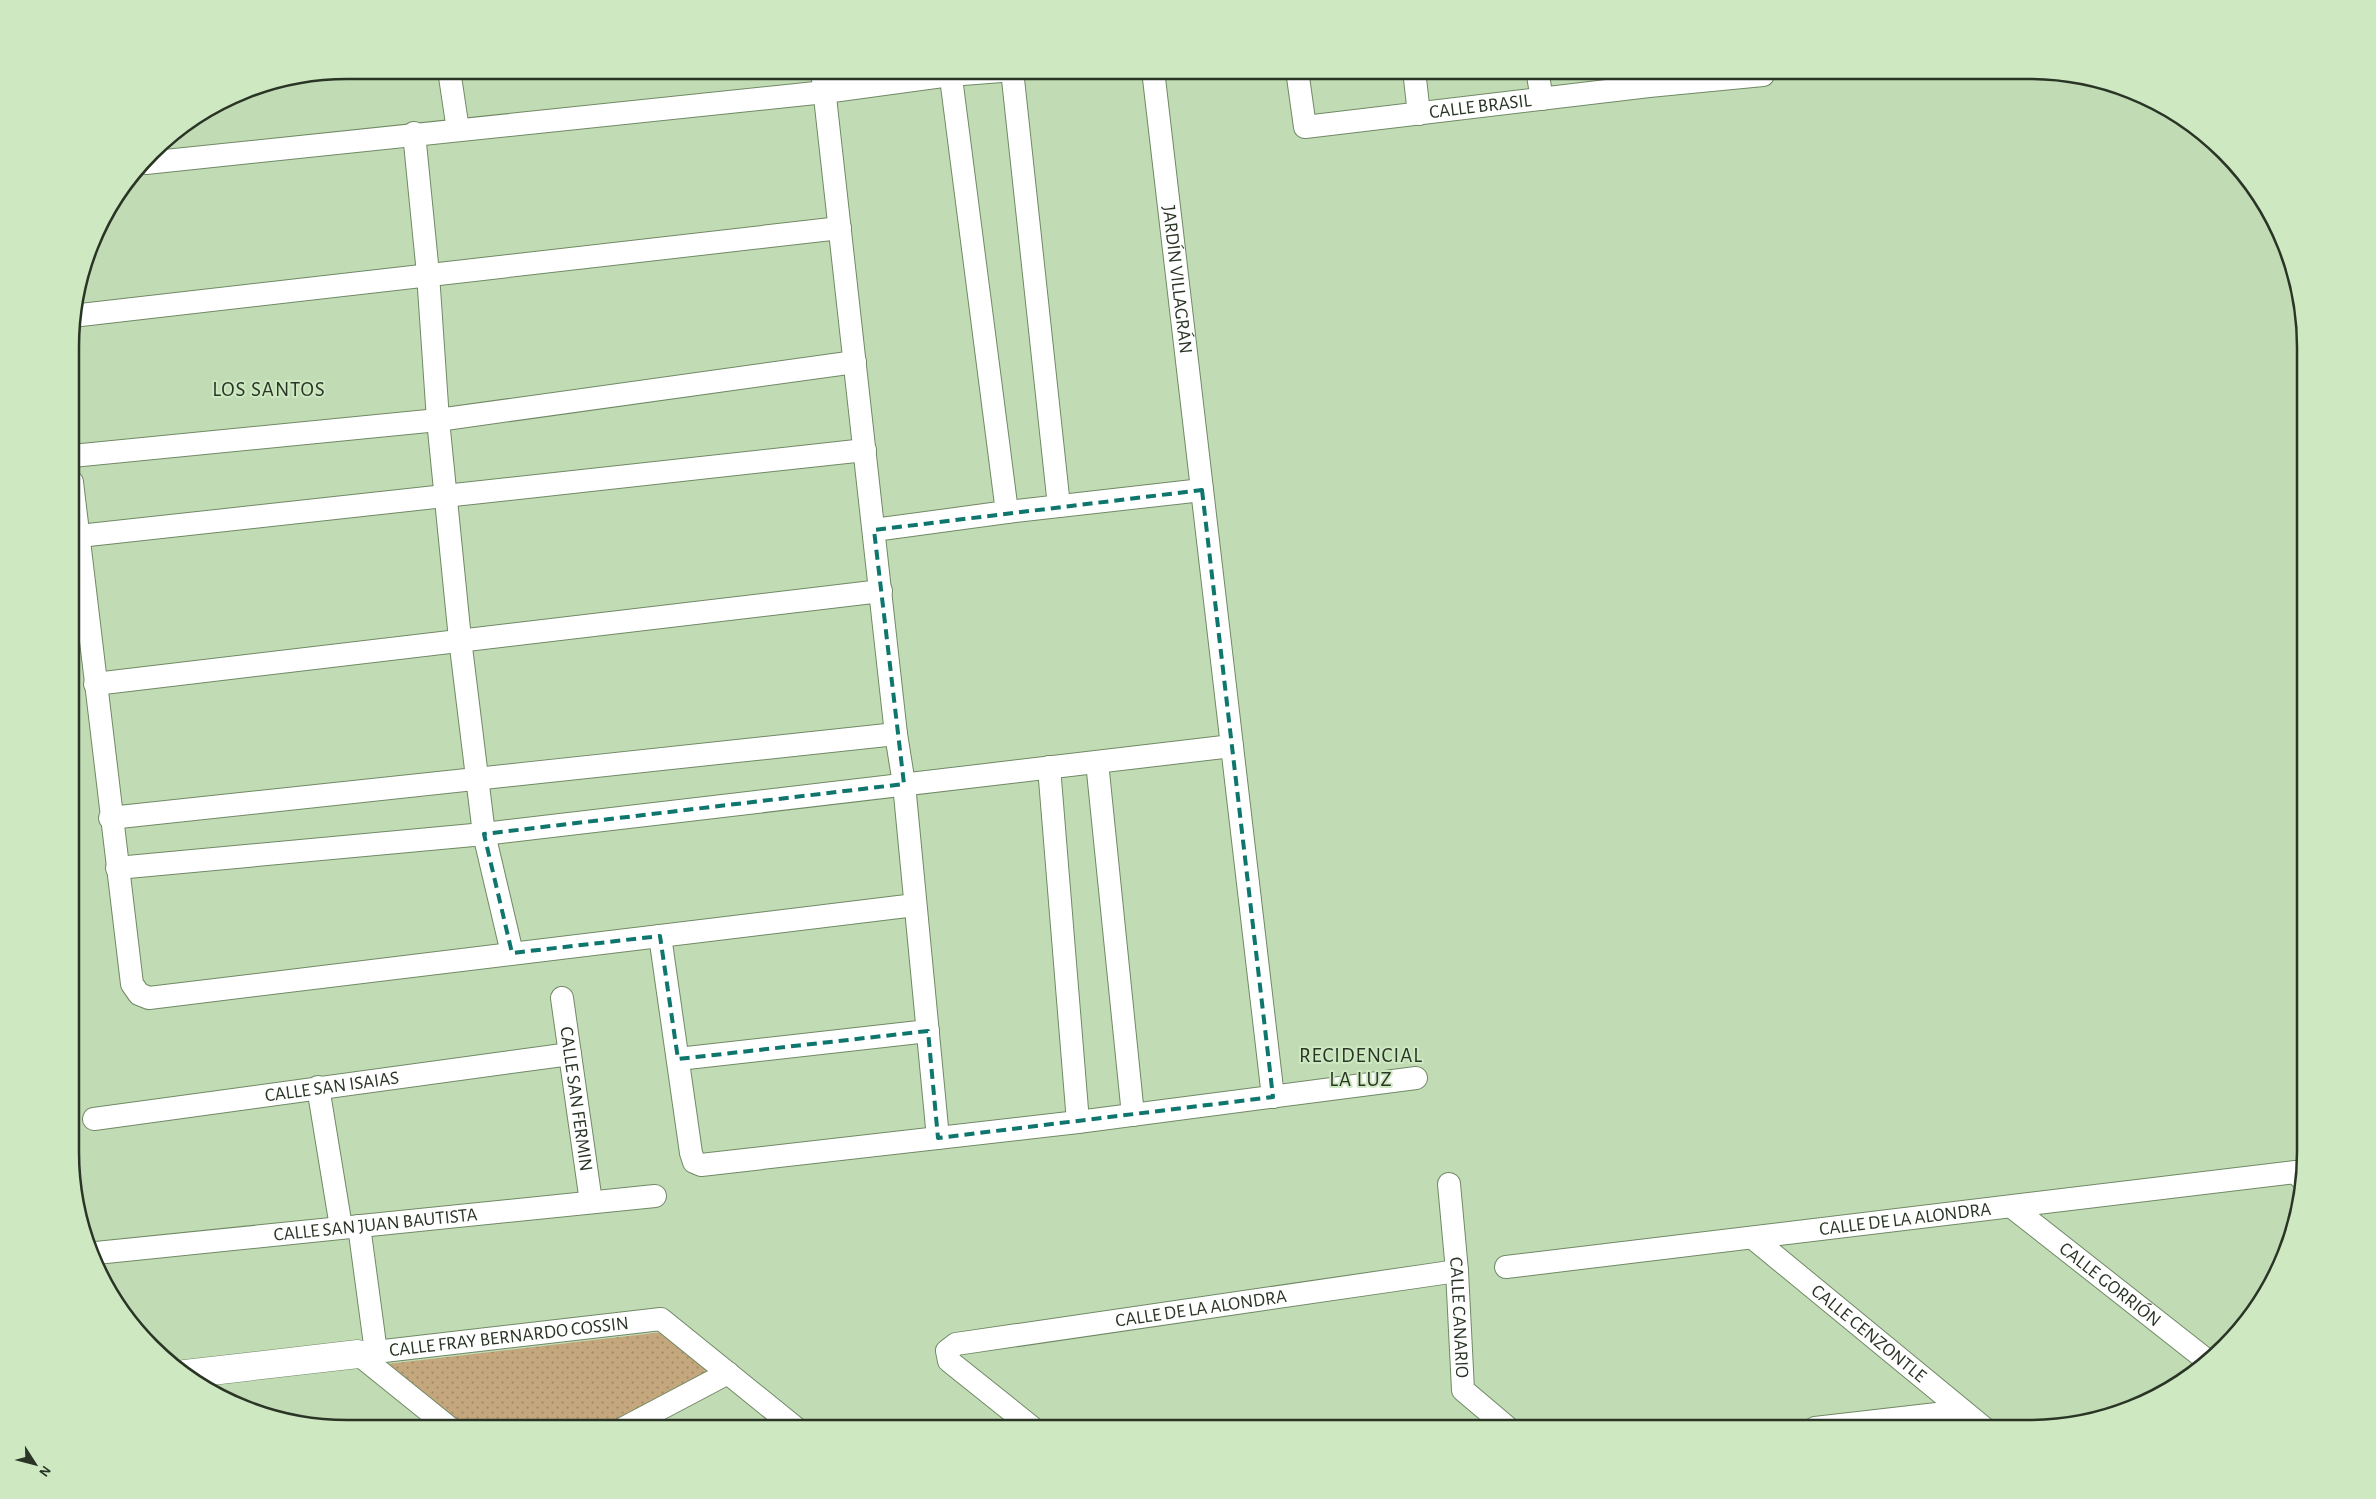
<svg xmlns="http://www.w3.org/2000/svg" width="2376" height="1499" font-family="'Alegreya Sans',sans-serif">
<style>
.park{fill:url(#park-dots)}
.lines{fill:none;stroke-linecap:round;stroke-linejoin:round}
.street-casing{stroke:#708965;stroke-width:24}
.secondary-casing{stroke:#708965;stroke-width:29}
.street{stroke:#fff;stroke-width:22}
.secondary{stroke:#fff;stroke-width:28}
.marked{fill:none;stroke:#0f766e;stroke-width:4;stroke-dasharray:10 6;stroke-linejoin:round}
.labels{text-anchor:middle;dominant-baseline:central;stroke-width:4;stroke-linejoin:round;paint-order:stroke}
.street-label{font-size:19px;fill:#2a3526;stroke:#cee9c2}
.quarter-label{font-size:21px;letter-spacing:1px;fill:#2a3526;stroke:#cee9c2}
.rim{fill:none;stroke:#2a3526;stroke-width:2.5}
</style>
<defs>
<pattern id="park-dots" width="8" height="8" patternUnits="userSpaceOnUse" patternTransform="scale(1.25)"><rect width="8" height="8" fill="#c4a77d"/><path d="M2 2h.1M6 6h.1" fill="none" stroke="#9f8966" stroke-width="1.8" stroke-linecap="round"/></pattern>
</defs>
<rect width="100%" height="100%" fill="#c1dcb5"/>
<polygon class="park" points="663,1332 709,1371 599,1429 469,1429 387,1364"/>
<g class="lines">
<g class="street-casing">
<g id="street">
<polyline points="449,70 458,130"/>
<polyline points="822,70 896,734 904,784 938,1138"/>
<polyline points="950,70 1007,512"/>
<polyline points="1012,70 1059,506"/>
<path id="s1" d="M1153 70 1273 1097"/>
<path id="s2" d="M1297 70 1305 127 1649 86 1763 75 1762 70"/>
<polyline points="1414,70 1419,114"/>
<polyline points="1537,70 1542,99"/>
<polyline points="414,133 428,274 438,420 460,639 484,834 512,953"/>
<polyline points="146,163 825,92 950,75 1014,70"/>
<polyline points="72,316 840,228"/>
<polyline points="72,456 438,420 855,362"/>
<polyline points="72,482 132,984 139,994 149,998 915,905"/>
<polyline points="874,530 1007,512 1202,490"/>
<polyline points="79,536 865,450"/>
<polyline points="95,684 881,591"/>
<polyline points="1097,762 1133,1115"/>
<polyline points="1049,767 1078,1122"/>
<polyline points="110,818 896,734"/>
<polyline points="117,868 484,834 1232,746"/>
<polyline points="660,936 691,1153 694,1162 701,1165 1078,1122 1416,1078"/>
<path id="s3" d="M562 998 591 1202"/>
<polyline points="678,1059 928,1031"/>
<polyline points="318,1087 341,1227"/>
<path id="s4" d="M94 1119 570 1054"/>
<path id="s5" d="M1449 1184 1457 1271 1463 1390 1509 1429"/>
<path id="s6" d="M2012 1207 2209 1362"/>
<polyline points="359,1226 376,1352"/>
<path id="s7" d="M1753 1238 1984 1428"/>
<path id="s8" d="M96 1253 655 1196"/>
<path id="s9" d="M1506 1267 2295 1172 2303 1180"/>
<path id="s10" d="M358 1354 661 1319 797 1429"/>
<polyline points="358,1354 451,1429"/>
<polyline points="1815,1428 1963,1411"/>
<polyline points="622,1429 728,1373"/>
<path id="s11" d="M1034 1429 949 1361 947 1351 956 1344 1457 1271"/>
</g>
</g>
<g class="secondary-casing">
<polyline id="secondary" points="185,1374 358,1354"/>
</g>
<use href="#street" class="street"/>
<use href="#secondary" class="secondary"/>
</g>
<path class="marked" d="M1202 490 1273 1097 938 1138 928 1031 678 1059 660 936 512 953 484 834 904 784 874 530Z"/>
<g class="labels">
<g class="street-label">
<text stroke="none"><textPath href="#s2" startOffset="234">CALLE BRASIL</textPath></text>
<text stroke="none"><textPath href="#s1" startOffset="211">JARDÍN VILLAGRÁN</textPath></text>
<text stroke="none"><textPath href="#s4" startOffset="240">CALLE SAN ISAIAS</textPath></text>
<text stroke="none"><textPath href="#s3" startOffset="102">CALLE SAN FERMIN</textPath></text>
<text stroke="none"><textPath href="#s9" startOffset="402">CALLE DE LA ALONDRA</textPath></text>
<text stroke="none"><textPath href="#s8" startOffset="281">CALLE SAN JUAN BAUTISTA</textPath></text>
<text stroke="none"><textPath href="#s6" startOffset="125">CALLE GORRIÓN</textPath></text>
<text stroke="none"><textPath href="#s11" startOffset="378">CALLE DE LA ALONDRA</textPath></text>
<text stroke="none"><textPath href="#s5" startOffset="134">CALLE CANARIO</textPath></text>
<text stroke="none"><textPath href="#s7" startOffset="150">CALLE CENZONTLE</textPath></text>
<text stroke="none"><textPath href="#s10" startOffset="152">CALLE FRAY BERNARDO COSSIN</textPath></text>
</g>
<g class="quarter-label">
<text x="269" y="389">LOS SANTOS</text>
<text x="1361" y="1055">RECIDENCIAL<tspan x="1361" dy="24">LA LUZ</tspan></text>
</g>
</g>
<path d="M0 0H2376V1499H0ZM347 79H2029A268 268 0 0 1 2297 347V1152A268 268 0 0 1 2029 1420H347A268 268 0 0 1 79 1152V347A268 268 0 0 1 347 79Z" fill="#cee9c2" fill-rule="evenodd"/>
<path class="rim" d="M347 79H2029A268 268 0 0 1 2297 347V1152A268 268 0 0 1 2029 1420H347A268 268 0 0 1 79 1152V347A268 268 0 0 1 347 79Z"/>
<g transform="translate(35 1464) rotate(126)" stroke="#cee9c2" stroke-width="4" paint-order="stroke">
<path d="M0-4L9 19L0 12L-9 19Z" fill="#2a3526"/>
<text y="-8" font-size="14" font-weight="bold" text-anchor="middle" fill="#2a3526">N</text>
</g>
</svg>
